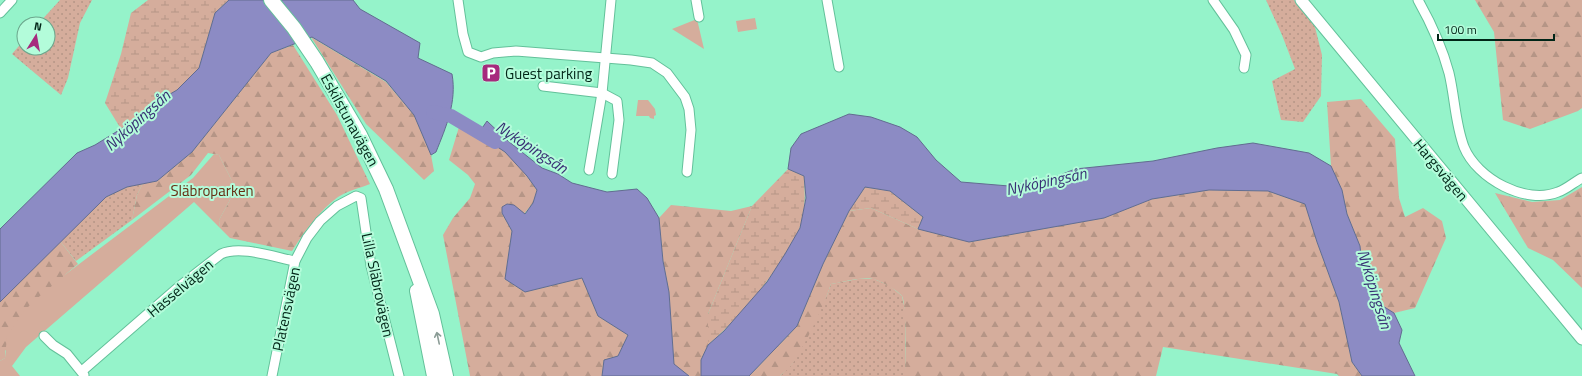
<svg xmlns="http://www.w3.org/2000/svg" width="1582" height="376" font-family="'Titillium Web',sans-serif">
<style>
.grass{fill:url(#grass-dots)}
.forest{fill:url(#forest-firs)}
.wetland{fill:url(#wetland-marsh)}
.park{fill:#d5ad9c}
.water{fill:#8c8bc4;stroke:#626c90}
.lines{fill:none;stroke-linecap:round;stroke-linejoin:round}
.river{stroke:#8c8bc4;stroke-width:14}
.minor-casing{stroke:#63c19a;stroke-width:11}
.tertiary-casing{stroke:#63c19a;stroke-width:13}
.primary-casing{stroke:#63c19a;stroke-width:16}
.minor{stroke:#fff;stroke-width:9}
.tertiary{stroke:#fff;stroke-width:11}
.primary{stroke:#fff;stroke-width:14}
.oneway{stroke:#8c9d97}
.labels{text-anchor:middle;dominant-baseline:central;stroke-width:4;stroke-linejoin:round;paint-order:stroke}
.poi-label{font-size:15px;fill:#002517;stroke:#b3fcda;text-anchor:start}
.street-label{font-size:15px;fill:#002517;stroke:#b3fcda}
.park-label{font-size:15px;fill:#662e12;stroke:#b3fcda}
.water-label{font-size:16px;font-style:italic;fill:#383074;stroke:#b3fcda}
</style>
<defs>
<pattern id="grass-dots" width="8" height="8" patternUnits="userSpaceOnUse"><rect width="8" height="8" fill="#d5ad9c"/><path d="M2 2h.1M6 6h.1" fill="none" stroke="#b59586" stroke-width="1.8" stroke-linecap="round"/></pattern>
<pattern id="forest-firs" width="22" height="20" patternUnits="userSpaceOnUse"><rect width="22" height="20" fill="#d5ad9c"/><path d="M5 1l3.5 6h-7zM16 11l3.5 6h-7z" fill="#b59586"/></pattern>
<pattern id="wetland-marsh" width="20" height="14" patternUnits="userSpaceOnUse"><rect width="20" height="14" fill="#d5ad9c"/><path d="M1 5h8M5 5V1M11 12h8M15 12V8" fill="none" stroke="#b59586"/></pattern>
</defs>
<rect width="100%" height="100%" fill="#95f3ca"/>
<g class="grass">
<polygon points="60,0 92,0 80,23 68,78 61,95 12,54 24,40 24,48 48,48 48,24 38,24"/>
<polygon points="1266,0 1294,0 1315,27 1322,55 1321,96 1303,122 1281,120 1272,81 1295,69 1282,35"/>
<polygon points="143,183 137,195 132,220 76,261 60,241 106,197 127,187"/>
<polygon points="858,279 874,279 890,286 902,296 905,310 905,376 780,376 792,364 827,295 831,284"/>
</g>
<g class="forest">
<polygon points="1475,0 1582,0 1582,108 1578,111 1530,129 1503,120 1494,32"/>
<polygon points="311,37 386,82 414,115 431,155 434,171 424,180 366,124"/>
<path d="M293 45 337 115 370 184C360 188 347 191 338 197 319 211 305 231 292 251L230 238 220 228 219 220 236 189 219 155 208 153 191 175 132 220 137 195 143 183 157 181 192 152 271 53Z"/>
<polygon points="1361,99 1395,139 1399,198 1405,217 1423,208 1442,221 1446,238 1415,308 1394,313 1378,303 1363,275 1360,246 1347,214 1342,190 1331,166 1327,102"/>
<path d="M459 127C497 140 515 158 537 190L533 203 524 214 502 213 512 231 505 279 525 292 582 278 598 316 628 335 618 356 604 360 602 376H470L443 235 453 218 470 198 475 184 468 175 449 160Z"/>
<polygon points="1582,187 1582,288 1553,260 1528,248 1495,193 1532,202 1560,200"/>
<path d="M1209 190 1268 191 1305 204 1317 242 1339 302 1352 362 1362 376H1339L1337 374 1163 347 1156 376H905C905 363 907 305 902 296 897 290 881 281 873 279 859 277 845 282 831 284 823 308 807 341 793 363 790 368 784 372 780 376H749L797 326 823 264 849 211 871 208 918 229 970 242 1103 218 1152 199Z"/>
<polygon points="671,205 731,211 752,206 708,314 708,345 701,360 701,376 689,376 674,365 669,292 663,261 659,218"/>
<polygon points="60,241 78,264 66,274 5,351 5,358 0,361 0,301"/>
</g>
<g class="wetland">
<polygon points="148,0 229,0 215,13 199,68 177,90 158,101 137,119 121,129 105,103 121,54 131,13"/>
<path d="M788 169 804 176C805 193 806 211 800 227 798 234 793 240 790 246 769 283 740 317 708 345V314L752 206Z"/>
<polygon points="865,187 890,191 923,217 918,229 871,208 849,211"/>
</g>
<g class="park">
<polygon points="755,18 757,29 738,32 736,21"/>
<polygon points="697,19 704,49 672,29"/>
<polygon points="638,100 648,100 655,109 656,115 654,116 654,119 650,118 649,116 636,116"/>
<polygon points="214,154 219,155 236,189 219,220 220,228 194,202 26,347 12,366 20,376 0,376 0,361 5,358 7,336 24,311 34,301 66,274 193,178"/>
</g>
<g class="water">
<path d="M229 0H353L360 9 420 43 418 58 452 74C457 102 446 127 436 152L431 155 414 115 386 81 312 37 271 53 192 152 157 181 127 187 106 197 0 302V229L77 153 95 145 137 119 158 101 177 90 199 68 215 13Z"/>
<polygon points="849,114 871,117 900,127 917,137 936,160 961,182 1009,186 1053,178 1075,169 1153,161 1217,148 1253,143 1309,153 1331,166 1342,190 1347,214 1360,246 1363,275 1378,303 1394,313 1402,330 1399,343 1415,376 1362,376 1352,362 1339,302 1317,242 1305,204 1268,191 1209,190 1152,199 1104,218 969,242 918,229 923,217 890,191 865,187 849,211 823,264 797,326 749,376 701,376 701,360 708,345 724,331 767,282 785,254 800,228 806,198 804,176 788,169 791,148 801,134"/>
<polygon points="487,121 508,141 542,168 558,174 572,183 607,192 637,189 647,198 659,218 663,261 669,292 674,364 689,376 602,376 604,360 618,356 628,335 598,316 582,278 525,292 505,279 512,231 502,213 502,207 507,204 514,205 525,214 533,203 537,190 527,176 505,152 478,134"/>
</g>
<g class="lines">
<polyline class="river" points="433,112 451,116 495,142"/>
<g class="minor-casing">
<g id="minor">
<polyline points="458,0 463,34 468,52 481,57 493,53 516,51 631,60 652,63 667,73 685,97 689,109 691,130 687,172"/>
<polyline points="696,0 699,17"/>
<polyline points="827,0 839,67"/>
<polyline points="1213,0 1234,30 1246,55 1244,68"/>
<path d="M1418 0C1431 23 1442 47 1449 73 1455 98 1455 123 1464 147 1477 179 1526 205 1558 192 1567 189 1574 182 1582 178"/>
<polyline points="0,13 12,0"/>
<polyline points="543,86 602,93 617,101 619,120 612,174"/>
<polyline points="589,170 602,93 611,0"/>
<polyline points="44,336 53,345 67,354 84,375"/>
<path d="M82 371 181 285 221 254C240 245 274 257 295 261"/>
<polyline points="272,376 295,261 307,238 320,221 337,206 356,196 361,198 371,266 399,376"/>
</g>
</g>
<g class="tertiary-casing">
<polyline id="tertiary" points="1301,0 1582,339"/>
</g>
<g class="primary-casing">
<g id="primary">
<polyline points="271,0 294,28 317,62 360,135 386,189 432,314 446,376"/>
<polyline points="417,291 434,376"/>
</g>
</g>
<use href="#minor" class="minor"/>
<use href="#tertiary" class="tertiary"/>
<use href="#primary" class="primary"/>
</g>
<defs><path id="oneway-shaft" d="M-6 0H5M1.5-3L5.5 0L1.5 3" fill="none" stroke-width="1.6" stroke-linecap="round" stroke-linejoin="round"/></defs>
<use class="oneway" href="#oneway-shaft" transform="translate(438 338) rotate(-102)"/>
<defs>
<g id="parking-square" transform="scale(1)"><rect x="-9" y="-9" width="18" height="18" rx="4" fill="#a62a7d" stroke="#b3fcda"/><path d="M-3.5-5.5H1a3.5 3.5 0 0 1 0 7H-1V5.5H-3.5ZM-1-3.4V-.6H.8a1.4 1.4 0 0 0 0-2.8Z" fill="#fff"/></g>
</defs>
<g fill-rule="evenodd">
<use href="#parking-square" x="491" y="73"/>
</g>
<g class="labels">
<g class="poi-label">
<text x="505" y="73">Guest parking</text>
</g>
<g class="street-label">
<text transform="translate(350 120) rotate(61)">Eskilstunavägen</text>
<text transform="translate(1441 170) rotate(50)">Hargsvägen</text>
<text transform="translate(378 285) rotate(78)">Lilla Släbrovägen</text>
<text transform="translate(180 288) rotate(-40)">Hasselvägen</text>
<text transform="translate(286 309) rotate(-78)">Platensvägen</text>
</g>
<g class="park-label">
<text x="212" y="190">Släbroparken</text>
</g>
<g class="water-label">
<text transform="translate(137 120) rotate(-42)">Nyköpingsån</text>
<text transform="translate(532 147) rotate(33)">Nyköpingsån</text>
<text transform="translate(1046 181) rotate(-12)">Nyköpingsån</text>
<text transform="translate(1375 289) rotate(73)">Nyköpingsån</text>
</g>
</g>
<g transform="translate(36 36) rotate(11)"><circle r="19" fill="#b3fcda" stroke="#6ba68c"/>
<path d="M0-3L7 15L0 10L-7 15Z" fill="#a62a7d"/>
<text y="-6" font-size="11" font-weight="bold" text-anchor="middle" fill="#002517">N</text>
</g>
<path d="M1438 34v6h116v-6" fill="none" stroke="#002517" stroke-width="2"/>
<text x="1444" y="34" font-size="12" fill="#002517" stroke="#b3fcda" stroke-width="3" paint-order="stroke">100 m</text>
</svg>
